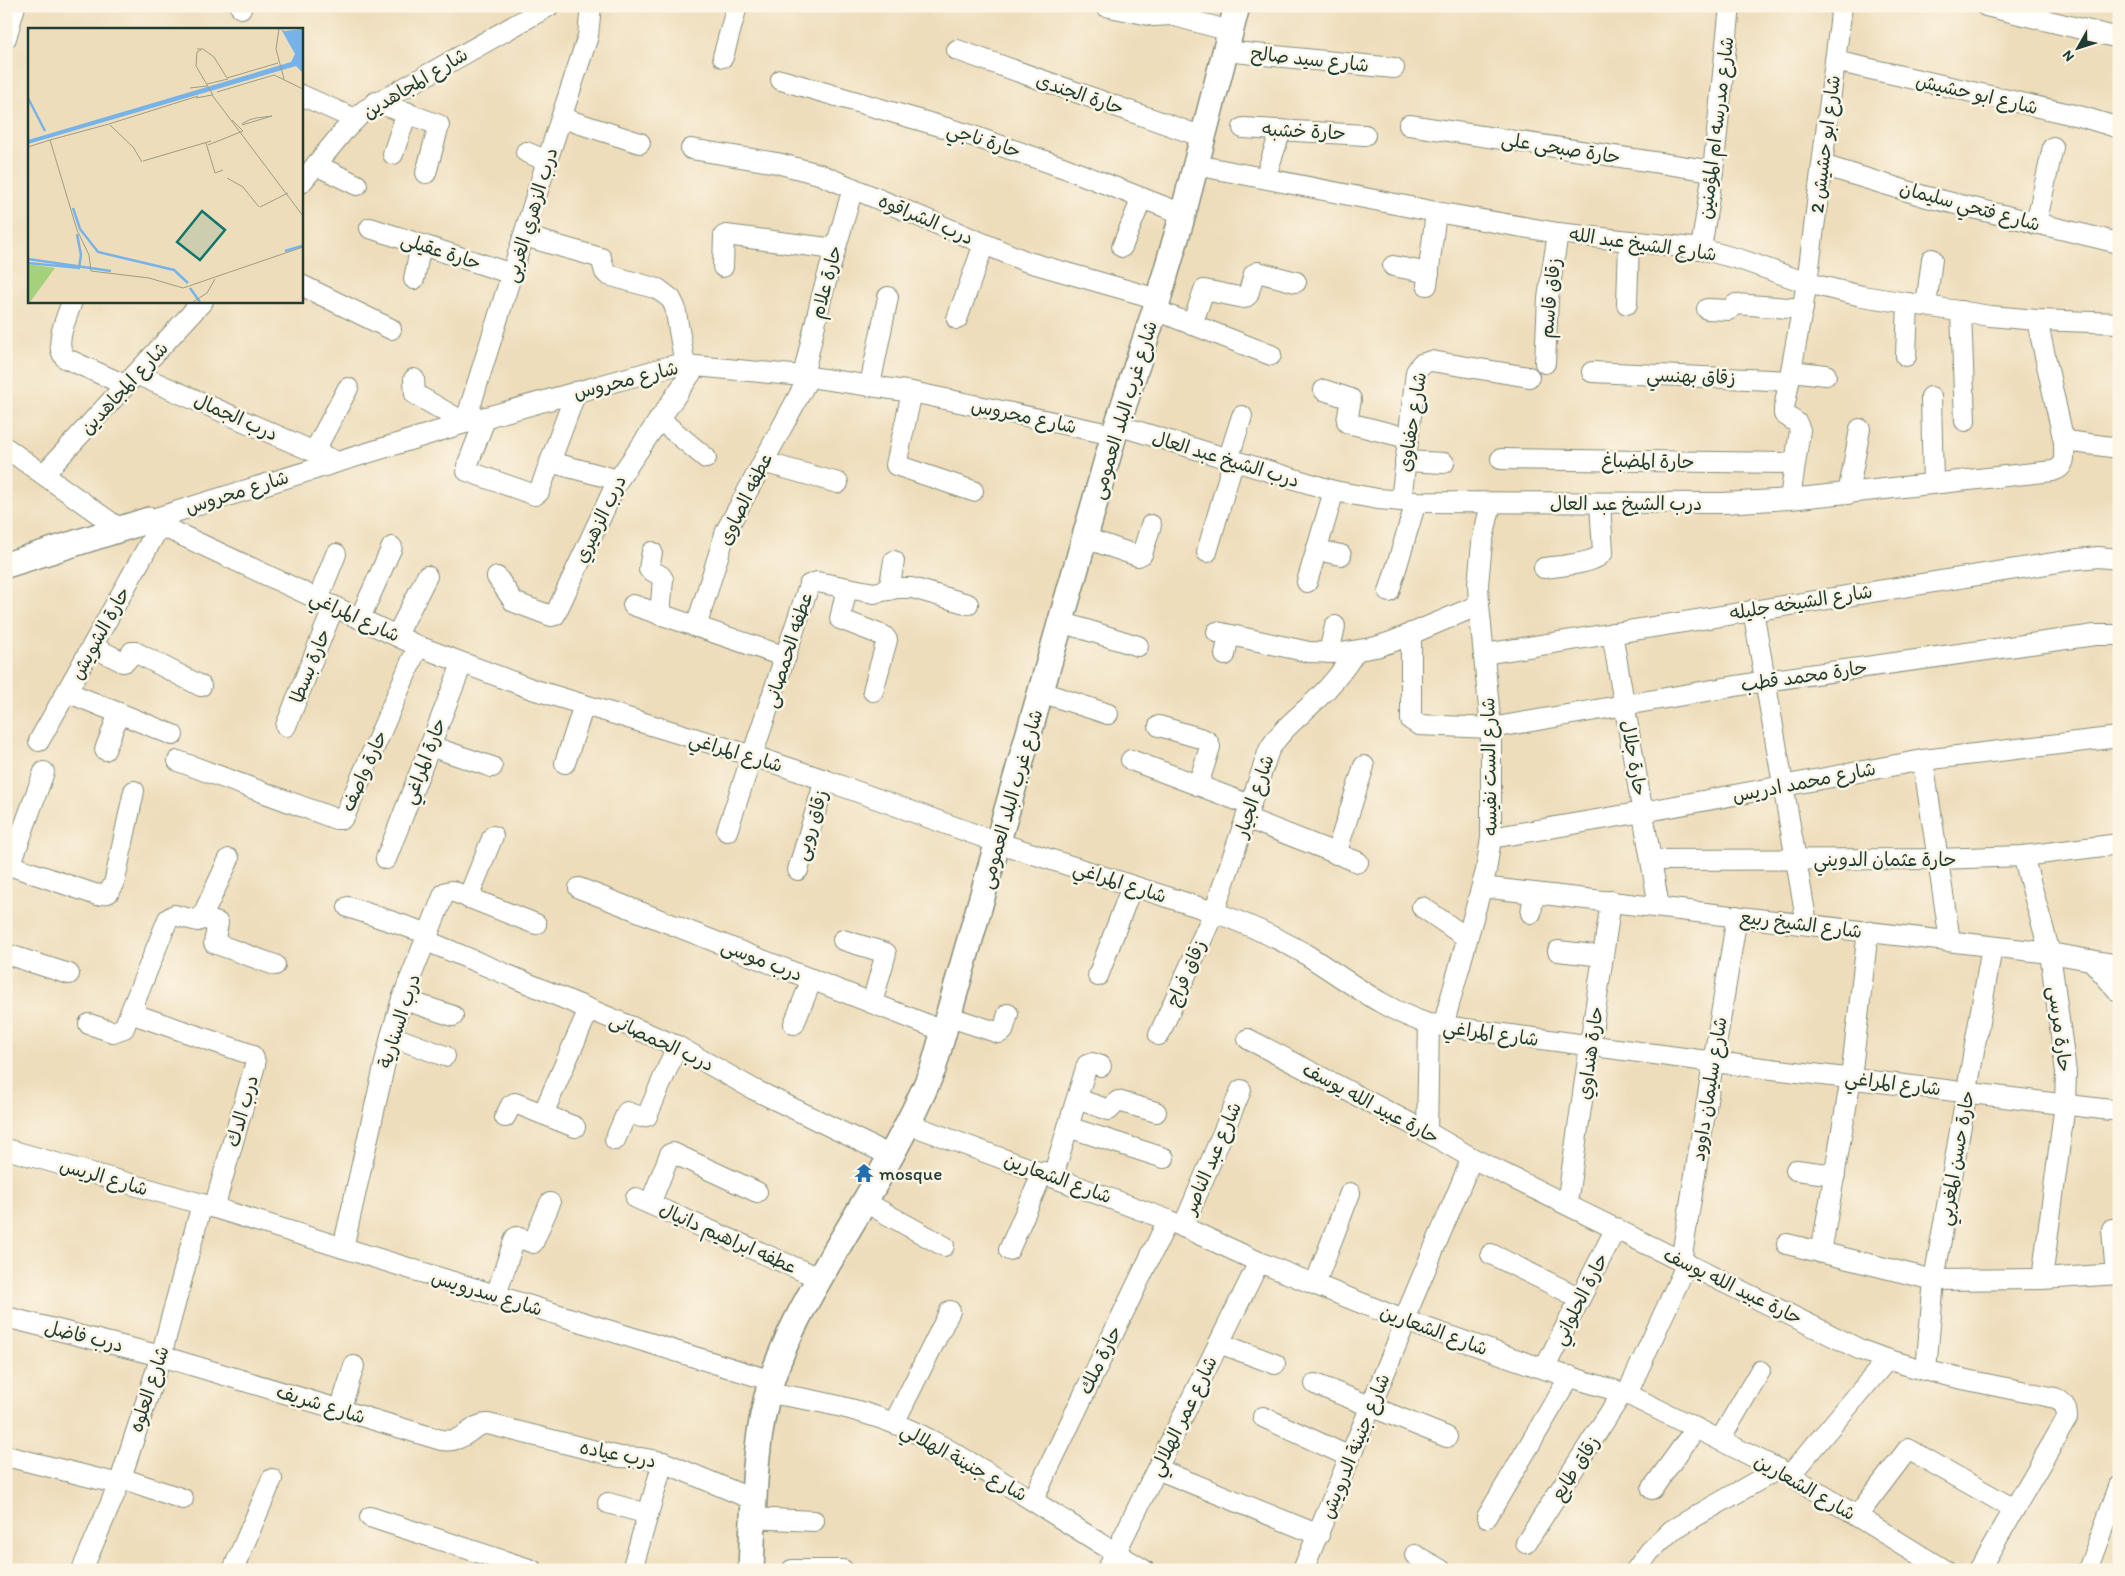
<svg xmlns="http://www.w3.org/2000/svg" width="2125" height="1576" font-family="Itim,'Playpen Sans Arabic',sans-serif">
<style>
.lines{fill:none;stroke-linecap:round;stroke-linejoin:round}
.minor-casing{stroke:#868d78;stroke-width:22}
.tertiary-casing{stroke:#868d78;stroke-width:28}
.minor{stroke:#fff;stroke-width:20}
.tertiary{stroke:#fff;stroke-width:25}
.labels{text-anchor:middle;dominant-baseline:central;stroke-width:5;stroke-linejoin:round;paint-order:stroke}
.street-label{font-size:19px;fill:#1f3d34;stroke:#fcf5e5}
.poi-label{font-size:19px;fill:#1f3d34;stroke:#fcf5e5;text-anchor:start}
.inset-river{fill:none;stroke:#77b3e9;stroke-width:2.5}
.inset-road{fill:none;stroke:#9b9d85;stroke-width:1}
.view{fill:#0f766e;fill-opacity:0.15;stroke:#0f766e;stroke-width:2.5}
.inset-edge{fill:none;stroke:#1f3d34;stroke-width:2.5}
</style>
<rect width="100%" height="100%" fill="#fcf5e5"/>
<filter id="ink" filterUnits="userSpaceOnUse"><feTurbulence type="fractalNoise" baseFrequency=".02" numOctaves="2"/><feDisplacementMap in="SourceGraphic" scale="10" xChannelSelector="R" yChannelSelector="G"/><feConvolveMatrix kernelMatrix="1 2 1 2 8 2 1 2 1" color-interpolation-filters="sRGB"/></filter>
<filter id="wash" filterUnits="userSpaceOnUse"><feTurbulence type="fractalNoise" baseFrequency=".0096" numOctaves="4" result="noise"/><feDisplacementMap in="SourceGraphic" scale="20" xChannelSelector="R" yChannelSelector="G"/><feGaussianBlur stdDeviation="1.12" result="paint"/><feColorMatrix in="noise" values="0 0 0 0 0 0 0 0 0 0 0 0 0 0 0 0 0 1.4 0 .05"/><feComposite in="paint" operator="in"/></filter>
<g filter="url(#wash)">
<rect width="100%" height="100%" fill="#edb"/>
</g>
<g filter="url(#ink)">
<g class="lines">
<g class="minor-casing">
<g id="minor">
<polyline points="1105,6 1154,16 1171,15 1230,31"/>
<polyline points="1986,6 2119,38"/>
<polyline points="241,8 242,6"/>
<polyline points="6,38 15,6"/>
<polyline points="957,50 1203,137"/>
<polyline points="1225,51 1394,68"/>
<polyline points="723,57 737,6"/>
<polyline points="1835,61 2083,117 2119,128"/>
<polyline points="781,80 964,133 1065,168 1183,214"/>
<polyline points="301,95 355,119"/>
<polyline points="376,102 439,125 426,173"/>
<polyline points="562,118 640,143"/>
<polyline points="1409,125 1713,171"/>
<polyline points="1243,128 1365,135"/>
<polyline points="691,149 777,163 819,174 1025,261 1158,299"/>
<polyline points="526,152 547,161"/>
<polyline points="393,154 407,112"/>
<polyline points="316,165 357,185"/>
<polyline points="1196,165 1436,212 1558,233 1701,249 1742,260 1807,283 1862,296 1990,316 2037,320 2119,323"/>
<polyline points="1822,165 1927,197 2119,243"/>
<polyline points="1265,178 1281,130"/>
<polyline points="301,183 343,132 365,110 549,6"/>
<polyline points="2036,224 2053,147"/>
<polyline points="370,228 512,274"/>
<polyline points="524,236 601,258 605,272 608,275 658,289 671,299 675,307 685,365"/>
<polyline points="1122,247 1142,198"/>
<polyline points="1701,249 1713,171 1730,6"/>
<polyline points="1393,266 1429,273"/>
<polyline points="723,267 724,236 726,235 835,249"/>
<polyline points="414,279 421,245"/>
<polyline points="301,285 391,329"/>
<polyline points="1427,285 1436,212"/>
<path d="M72 301C67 318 53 343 65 358L125 385"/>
<polyline points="1627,304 1629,241"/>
<polyline points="1926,306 1932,259"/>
<polyline points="1707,309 1729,310 1736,304 1803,309"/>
<polyline points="1155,310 1271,355"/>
<polyline points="1961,311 1965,421"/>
<polyline points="957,319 984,244"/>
<polyline points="2037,320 2064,442"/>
<polyline points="1192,325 1204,290 1244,298 1248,295 1254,274 1258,272 1296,282"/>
<polyline points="1906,356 1908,303"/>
<polyline points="1545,363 1548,298 1558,233"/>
<polyline points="1791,371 1826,375"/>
<polyline points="1592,372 1789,381"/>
<polyline points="136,374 335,461"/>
<polyline points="803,376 821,299 853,188"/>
<polyline points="414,379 415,394 465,423 547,161 588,36 591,6"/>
<polyline points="870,385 888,297"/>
<polyline points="1324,390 1351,399 1347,421 1348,423 1408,438"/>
<polyline points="912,392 896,465 973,491"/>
<polyline points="1931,397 1933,484"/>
<polyline points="486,417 467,466 467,471 535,495 539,492 576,392"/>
<polyline points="659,419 706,458"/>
<path d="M1117 425 1334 491 1378 499 1416 502 1723 503 1790 499 2053 471C2067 467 2064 455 2064 443L2066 441 2119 448"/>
<polyline points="6,448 120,529"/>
<polyline points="314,452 348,388"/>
<polyline points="1501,459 1795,463"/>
<polyline points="1228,460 1242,416"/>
<polyline points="1405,461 1444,463"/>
<polyline points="550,462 618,480"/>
<polyline points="763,462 838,483"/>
<polyline points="44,474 203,301"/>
<polyline points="1848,494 1860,429"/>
<polyline points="1790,499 1800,430 1797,423 1784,414 1784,409 1807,283 1842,6"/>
<polyline points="1401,501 1416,372 1421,364 1431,361 1529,377"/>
<path d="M149 520 418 646 532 689 753 756 825 780 999 843 1214 912C1244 923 1274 936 1302 952 1343 977 1383 1010 1429 1024L1714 1062 2119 1111"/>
<polyline points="149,520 465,423 671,366 685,365 803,376 912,392 1114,435"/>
<polyline points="1085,538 1138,556 1142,554 1151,525"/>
<polyline points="1316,550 1341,555"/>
<polyline points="652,552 649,569 661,576 663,579 660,615"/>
<polyline points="1207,552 1233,462"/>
<path d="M1544 568C1558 566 1596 564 1603 552L1600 503"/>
<polyline points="497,577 514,602 551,616 555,615 618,480 696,366"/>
<polyline points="1307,582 1334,491"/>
<polyline points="847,588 840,619 884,636 887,640 873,691"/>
<polyline points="889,590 894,561"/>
<polyline points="1389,592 1416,502"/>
<polyline points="318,599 336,554"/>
<polyline points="633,605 786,657"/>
<polyline points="1753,610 1807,924"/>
<polyline points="360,618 392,547"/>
<polyline points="1061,622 1138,646"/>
<polyline points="696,627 726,531 809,377"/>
<polyline points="1217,632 1309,652 1341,653 1376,647 1394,641 1479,605"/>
<polyline points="1411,633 1411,720 1419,725 1491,728 1765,681 2095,635 2119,635"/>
<polyline points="1612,633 1659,907"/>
<polyline points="397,635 427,576"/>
<polyline points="93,647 123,662 126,661 132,652 135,652 201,686"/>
<polyline points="1329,653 1335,626"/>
<polyline points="1484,654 2078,559 2098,557 2119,559"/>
<polyline points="1225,655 1229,635"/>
<polyline points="67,692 173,735"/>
<polyline points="1041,692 1108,714"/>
<polyline points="286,726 334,606"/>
<polyline points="1159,726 1203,739 1208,742 1210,747 1198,785"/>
<polyline points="39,741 160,525"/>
<polyline points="430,746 492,767"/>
<polyline points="105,750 119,713"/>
<polyline points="1131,760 1250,805"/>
<polyline points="1923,760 1950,941"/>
<polyline points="178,761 336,819 342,819 345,815 418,646"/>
<polyline points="565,763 584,705"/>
<polyline points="1246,818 1358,862"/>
<polyline points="727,831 809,585 817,582 874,593 897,588 912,588 968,604"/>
<polyline points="1491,838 1643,812 1923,760 2119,737"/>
<polyline points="1336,854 1364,766"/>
<polyline points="2023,856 2050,953 2066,1072 2065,1104 2042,1279"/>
<polyline points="386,859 462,664"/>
<polyline points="1651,860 1938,859 2023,856 2119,844"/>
<polyline points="6,864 97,895 108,893 114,884 134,791"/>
<polyline points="10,866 44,772"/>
<polyline points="798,870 825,780"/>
<polyline points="1482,887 2050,953 2119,965"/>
<polyline points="579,888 946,1032"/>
<polyline points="468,898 493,836"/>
<polyline points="348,907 429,934"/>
<polyline points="1422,907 1467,938"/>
<polyline points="1531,913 1534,893"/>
<polyline points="202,918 218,923 214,943 275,965"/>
<polyline points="843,940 886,953 872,1003"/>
<polyline points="427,941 677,1046 753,1089 891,1156"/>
<polyline points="1558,951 1603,956"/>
<polyline points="6,954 69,974"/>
<polyline points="2091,960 2119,992"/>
<polyline points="1098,976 1132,886"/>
<polyline points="402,999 453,1016"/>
<path d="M134 1005 138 1015 142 1017 247 1053C253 1055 255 1058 255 1065L214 1208"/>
<polyline points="950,1017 999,1033 1003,1031 1008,1014"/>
<polyline points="89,1024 113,1032 124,1028 168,919 174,915 198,921 201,919 229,859"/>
<polyline points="794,1024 812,979"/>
<polyline points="1443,1026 1486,871 1491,838 1491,728 1479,605 1478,584 1482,543 1491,503"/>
<path d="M1159 1035 1214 912 1269 750C1281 729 1300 716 1317 699 1332 685 1345 668 1356 651"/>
<polyline points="391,1036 445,1056"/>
<path d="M1248 1039 1427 1132 1472 1158 1861 1350C1923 1374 1990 1384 2055 1398 2064 1402 2067 1408 2067 1418L1979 1570"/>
<polyline points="1077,1099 1109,1110 1118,1101 1156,1112"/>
<polyline points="543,1114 589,1009"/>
<polyline points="505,1117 511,1105 515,1103 575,1127"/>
<polyline points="909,1124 1168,1220 1259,1262 1406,1321 1544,1369 1627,1394 1790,1475 1944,1570"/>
<polyline points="1068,1127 1164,1158"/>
<polyline points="1427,1132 1429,1024"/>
<polyline points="615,1140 627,1112 641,1117 647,1116 677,1046"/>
<polyline points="6,1149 202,1204 772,1381"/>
<polyline points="1796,1170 1835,1175"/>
<polyline points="1053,1176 1087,1065 1092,1063 1101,1066"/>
<polyline points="636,1198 819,1278"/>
<polyline points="865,1202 944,1246"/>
<polyline points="650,1204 670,1154 673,1153 757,1192"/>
<polyline points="1567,1204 1611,901"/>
<polyline points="1183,1227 1241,1090"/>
<polyline points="2112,1229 2116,1275"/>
<polyline points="1787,1244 1934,1280 2042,1279 2119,1274"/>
<polyline points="343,1248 391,1036 402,999 444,894 446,892 452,891 536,924"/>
<polyline points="1009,1250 1043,1172"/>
<polyline points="1821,1253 1851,1078 1868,931"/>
<polyline points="1491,1254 1580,1298"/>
<polyline points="1681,1261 1737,916"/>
<polyline points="1315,1284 1350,1193"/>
<polyline points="496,1295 515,1238 517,1237 533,1243 550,1203"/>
<path d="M6 1317 161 1356 441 1440C466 1444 471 1423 488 1424L620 1457 641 1458 663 1462 754 1500"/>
<polyline points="1404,1320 1472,1158"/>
<polyline points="1219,1343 1275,1364"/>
<polyline points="1544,1369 1616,1228"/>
<polyline points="1926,1370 1934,1280 1992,947"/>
<polyline points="1315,1384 1447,1437"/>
<path d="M768 1393C811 1399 853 1407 893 1423 925 1435 954 1453 983 1470 1038 1503 1090 1538 1144 1570"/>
<polyline points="1627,1394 1687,1263"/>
<polyline points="340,1410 354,1366"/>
<polyline points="1263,1417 1350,1457"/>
<polyline points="894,1423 950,1311"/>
<polyline points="1720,1440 1760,1371"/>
<polyline points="6,1456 119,1484"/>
<polyline points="1157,1469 1319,1535"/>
<polyline points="1790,1475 1887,1360"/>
<polyline points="121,1478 183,1499"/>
<polyline points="1652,1489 1696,1428"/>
<polyline points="1033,1500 1168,1220"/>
<polyline points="608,1503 648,1514"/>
<polyline points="1857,1516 1908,1449 2014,1509"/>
<polyline points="370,1517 532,1570"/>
<polyline points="1487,1517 1570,1376"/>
<polyline points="753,1518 814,1521"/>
<polyline points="1526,1543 1623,1392"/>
<polyline points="1415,1555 1441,1570"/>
<polyline points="82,1570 119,1484 161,1356 202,1204"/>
<polyline points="233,1570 272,1479"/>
<polyline points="632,1570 663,1462"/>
<polyline points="792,1570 843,1570"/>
<polyline points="1107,1570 1259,1262"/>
<polyline points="1303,1570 1406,1321"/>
<polyline points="1636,1570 1650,1551 1672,1530 1778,1469"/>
<polyline points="2088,1570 2119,1487"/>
</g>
</g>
<g class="tertiary-casing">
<g id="tertiary">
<polyline points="6,565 149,520"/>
<path d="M751 1570C754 1507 753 1442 771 1382 787 1331 814 1288 840 1243 874 1186 908 1130 933 1069L1114 435 1155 310 1183 214 1237 6"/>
</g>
</g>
<use href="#minor" class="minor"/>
<use href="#tertiary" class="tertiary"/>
</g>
</g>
<defs>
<g id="temple-bare" transform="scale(1.5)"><path d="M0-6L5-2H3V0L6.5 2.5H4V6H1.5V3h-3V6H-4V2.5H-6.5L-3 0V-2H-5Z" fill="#1f6fb2" stroke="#fcf5e5" stroke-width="2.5" paint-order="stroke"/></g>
</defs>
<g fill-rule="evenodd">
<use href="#temple-bare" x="864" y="1173"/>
</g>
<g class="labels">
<g class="street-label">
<text transform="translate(1310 59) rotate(6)">شارع سيد صالح</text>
<text transform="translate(415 83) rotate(-31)">شارع المجاهدين</text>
<text transform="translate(1080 94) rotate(19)">حارة الجندى</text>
<text transform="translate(1977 94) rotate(13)">شارع ابو حشيش</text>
<text transform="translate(1716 128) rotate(-83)">شارع مدرسه ام المؤمنين</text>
<text transform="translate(1304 131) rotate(3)">حارة خشبه</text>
<text transform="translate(984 140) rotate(18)">حارة ناجي</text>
<text transform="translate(1825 144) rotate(-83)">شارع ابو حشيش 2</text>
<text transform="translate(1561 148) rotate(9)">حارة صبحى على</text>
<text transform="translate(1970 206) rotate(15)">شارع فتحي سليمان</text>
<text transform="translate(531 215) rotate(-73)">درب الزهري الغربى</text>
<text transform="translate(926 219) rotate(23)">درب الشراقوه</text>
<text transform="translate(1643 244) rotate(8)">شارع الشيخ عبد الله</text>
<text transform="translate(441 251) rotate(18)">حارة عقيلى</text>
<text transform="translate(826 282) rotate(-75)">حارة علام</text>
<text transform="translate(1550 298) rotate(-84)">زقاق قاسم</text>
<text transform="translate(1691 376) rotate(2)">زقاق بهنسي</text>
<text transform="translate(626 380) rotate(-14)">شارع محروس</text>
<text transform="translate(124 388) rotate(-47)">شارع المجاهدين</text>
<text transform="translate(1124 410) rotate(-73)">شارع غرب البلد العمومى</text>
<text transform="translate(1024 416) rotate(12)">شارع محروس</text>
<text transform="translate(236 417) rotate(24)">درب الجمال</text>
<text transform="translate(1412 422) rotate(-81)">شارع حفناوى</text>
<text transform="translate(1226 459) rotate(17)">درب الشيخ عبد العال</text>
<text transform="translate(1648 461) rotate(1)">حارة المضباغ</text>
<text transform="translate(237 492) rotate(-17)">شارع محروس</text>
<text transform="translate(745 499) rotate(-64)">عطفه الصاوى</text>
<text x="1626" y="503">درب الشيخ عبد العال</text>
<text transform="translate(600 519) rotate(-64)">درب الزهيري</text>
<text transform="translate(1801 602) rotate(-9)">شارع الشيخه جليله</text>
<text transform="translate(355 616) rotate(25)">شارع المراغي</text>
<text transform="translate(100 633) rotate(-61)">حارة الشويش</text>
<text transform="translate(788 650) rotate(-72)">عطفه الحمصانى</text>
<text transform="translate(310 666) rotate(-68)">حارة بسطا</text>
<text transform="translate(1804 676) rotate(-8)">حارة محمد قطب</text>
<text transform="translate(736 752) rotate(17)">شارع المراغي</text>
<text transform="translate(1634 758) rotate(80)">حارة جلال</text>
<text transform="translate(424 761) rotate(-69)">حارة المراغي</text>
<text transform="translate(1489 767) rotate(-91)">شارع الست نفيسه</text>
<text transform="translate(364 771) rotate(-66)">حارة واصف</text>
<text transform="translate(1804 782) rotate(-11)">شارع محمد ادريس</text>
<text transform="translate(1254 796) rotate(-71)">شارع الجيار</text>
<text transform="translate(1011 799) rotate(-74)">شارع غرب البلد العمومى</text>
<text transform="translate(811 825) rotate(-73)">زقاق روبى</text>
<text x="1885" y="859">حارة عثمان الدويني</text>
<text transform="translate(1120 882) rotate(18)">شارع المراغي</text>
<text transform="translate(1801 924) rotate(7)">شارع الشيخ ربيع</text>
<text transform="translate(762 960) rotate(21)">درب موسى</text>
<text transform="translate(1186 973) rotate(-66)">زقاق فراج</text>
<text transform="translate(399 1021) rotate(-72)">درب السنارية</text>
<text transform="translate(2060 1029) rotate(83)">حارة مرسى</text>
<text transform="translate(1491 1033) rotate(8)">شارع المراغي</text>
<text transform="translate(662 1042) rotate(25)">درب الحمصانى</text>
<text transform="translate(1590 1053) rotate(-82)">حارة هنداوي</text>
<text transform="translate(1893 1083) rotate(7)">شارع المراغي</text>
<text transform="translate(1709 1089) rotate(-81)">شارع سليمان داوود</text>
<text transform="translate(1371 1103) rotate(28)">حارة عبيد الله يوسف</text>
<text transform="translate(242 1111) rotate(-74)">درب الدك</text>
<text transform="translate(1212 1158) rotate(-67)">شارع عبد الناصر</text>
<text transform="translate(1956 1158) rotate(-80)">حارة حسن المغربي</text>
<text transform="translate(104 1177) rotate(16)">شارع الريس</text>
<text transform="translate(1058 1178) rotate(20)">شارع الشعارين</text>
<text transform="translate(728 1238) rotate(24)">عطفه ابراهيم دانيال</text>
<text transform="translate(1733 1286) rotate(26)">حارة عبيد الله يوسف</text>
<text transform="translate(487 1293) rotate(17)">شارع سدرويس</text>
<text transform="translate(1580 1299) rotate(-63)">حارة الحلواني</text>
<text transform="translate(1434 1330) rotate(20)">شارع الشعارين</text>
<text transform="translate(84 1336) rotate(14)">درب فاضل</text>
<text transform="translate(1100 1360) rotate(-64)">حارة ملك</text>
<text transform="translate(149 1389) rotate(-72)">شارع العلوه</text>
<text transform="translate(321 1404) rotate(17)">شارع شريف</text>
<text transform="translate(1183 1416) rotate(-64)">شارع عمر الهلالي</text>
<text transform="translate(1355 1446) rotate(-68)">شارع جنينة الدرويش</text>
<text transform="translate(618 1454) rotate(11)">درب عياده</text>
<text transform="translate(964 1462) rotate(29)">شارع جنينة الهلالي</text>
<text transform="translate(1575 1468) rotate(-57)">زقاق طايع</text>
<text transform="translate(1805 1487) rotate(30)">شارع الشعارين</text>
</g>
<g class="poi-label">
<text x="879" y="1173">mosque</text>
</g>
</g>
<g transform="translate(28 28)">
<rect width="275" height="275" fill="#edb"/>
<path d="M0 236 27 240 2 274H0Z" fill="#a5d07c"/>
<path d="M253 1 256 3 275 1V45L268 38 0 116V112L263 34 267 26Z" fill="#77b3e9"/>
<path class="inset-river" d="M0 70 17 103M45 180 52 201 70 224 146 242 160 255M257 223 274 218M0 231 83 243M0 235 51 240 53 227 49 206M162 260 172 274"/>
<path class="inset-road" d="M251 1 248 21 256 51M169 21H175L186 29 199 50 250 35M173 22 169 24 168 38 185 67M179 56 200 51M162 60 179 58M189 64 246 47 275 61M168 70 184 67 275 188M81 96 170 68M214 96 221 92 228 90 244 88 214 97M82 97 105 119 114 134M22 112 81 96M178 115 187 145 195 142M180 117 215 103 204 92M0 119 22 112 49 202 61 227 63 243 121 250 155 260 275 219M115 133 183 113M199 150 215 159 231 179M232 179 260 165M165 274 179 265 187 251"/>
<path class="view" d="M174 183 197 202 172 232 149 214Z"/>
<rect width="275" height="275" class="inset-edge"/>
</g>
<rect width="2125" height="1576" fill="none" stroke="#fcf5e5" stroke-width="25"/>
<g transform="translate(2078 48) rotate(231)" stroke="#fcf5e5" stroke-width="4" paint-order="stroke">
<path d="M0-4L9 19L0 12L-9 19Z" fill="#1f3d34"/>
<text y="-8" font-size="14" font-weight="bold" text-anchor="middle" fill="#1f3d34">N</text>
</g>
</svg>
